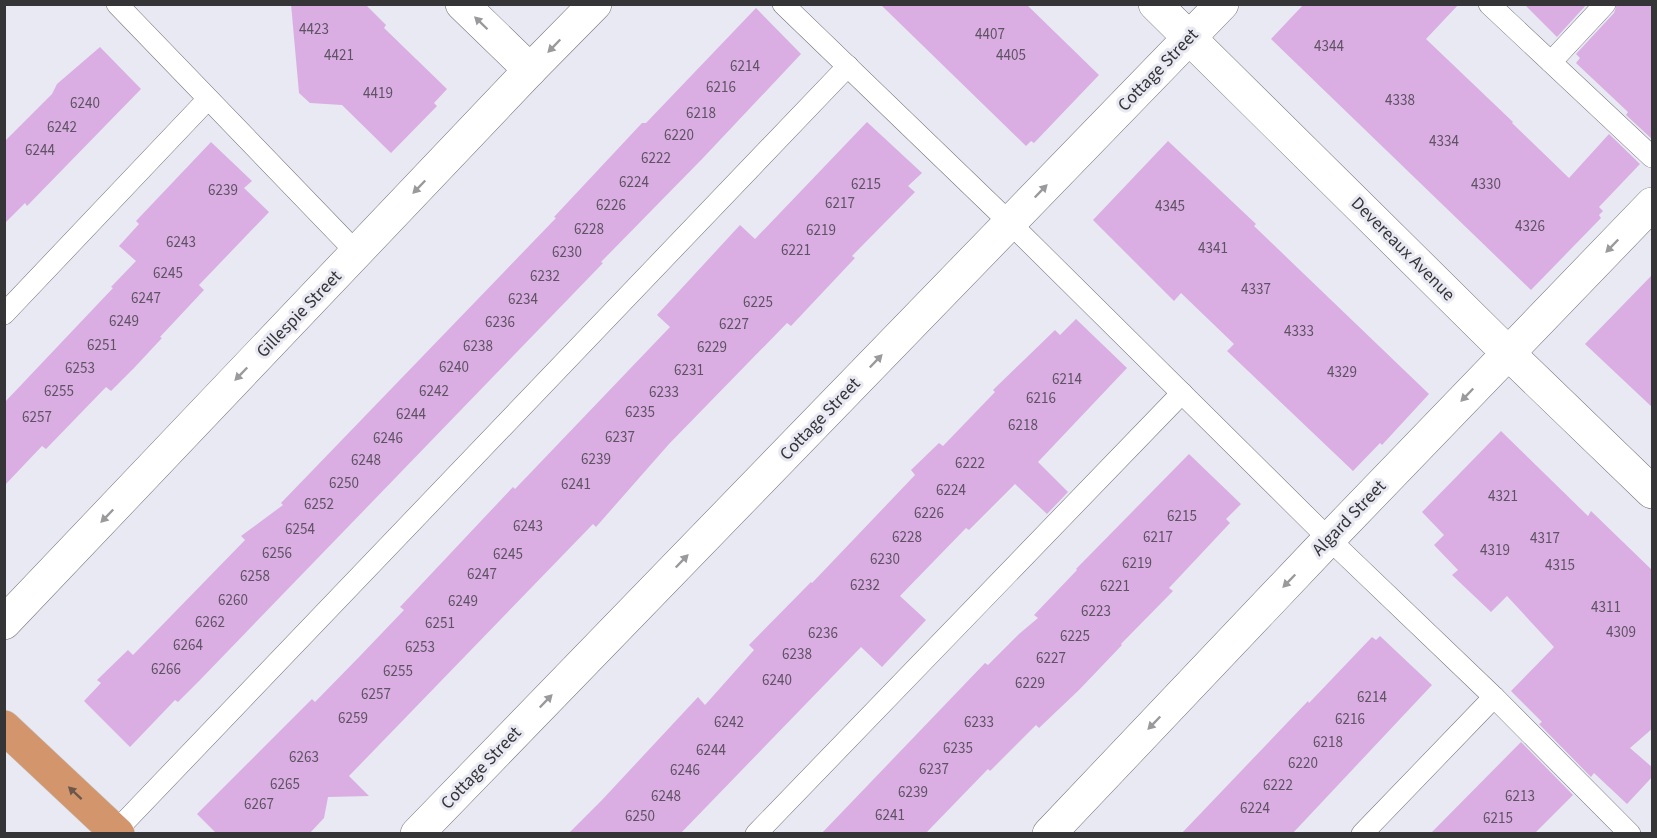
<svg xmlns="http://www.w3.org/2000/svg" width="1657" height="838" font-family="'Source Sans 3',sans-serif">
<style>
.building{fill:#daaee3}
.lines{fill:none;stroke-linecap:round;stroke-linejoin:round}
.lane-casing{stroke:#74757d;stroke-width:22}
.street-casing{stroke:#74757d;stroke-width:34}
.highway-casing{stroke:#c6c6c7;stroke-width:34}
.lane{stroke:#fff;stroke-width:21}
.street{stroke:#fff;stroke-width:33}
.highway{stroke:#d2956c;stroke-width:33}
.oneway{fill:#9a9a9c}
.oneway2{fill:#6c574a}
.labels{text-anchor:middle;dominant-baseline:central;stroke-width:6;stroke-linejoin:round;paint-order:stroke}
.number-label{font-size:15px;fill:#5e5363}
.street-label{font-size:18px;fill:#353538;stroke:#e8e9f2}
</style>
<rect width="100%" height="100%" fill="#e8e9f2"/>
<g class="building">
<polygon points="291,4 365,4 386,25 384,28 447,89 434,103 437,106 391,153 342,105 310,103 299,93"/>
<polygon points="880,4 1026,4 1099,75 1034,143 1031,141 1026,146"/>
<polygon points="1304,4 1459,4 1426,39 1513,122 1512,123 1569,178 1609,134 1640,164 1599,207 1603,211 1599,215 1601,218 1531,290 1271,39"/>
<polygon points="1524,4 1587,4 1557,37"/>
<polygon points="1617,4 1653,4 1653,140 1626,115 1628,112 1576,63 1580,58 1576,54 1614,13"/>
<polygon points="756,8 801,54 703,158 601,262 603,263 200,680 178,702 175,700 130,747 84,701 101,683 97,680 128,650 133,655 245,540 241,536 283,505 281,503 310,473 556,218 554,217 642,123 646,123"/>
<polygon points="100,47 141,89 27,206 25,203 4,224 4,142 52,94 57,84"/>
<polygon points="867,122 922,173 908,186 915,192 852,256 855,258 791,326 787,323 669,444 596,527 593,524 349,776 369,796 328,797 324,818 309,834 217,834 197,814 312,699 315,702 360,656 404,610 400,607 513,487 515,489 670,327 657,315 740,225 755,239"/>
<polygon points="1168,141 1256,224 1254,226 1429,394 1382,445 1380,443 1353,471 1227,351 1234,344 1181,293 1174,301 1093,220"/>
<polygon points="211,142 252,181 244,188 269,212 199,285 204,290 160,337 162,338 134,368 111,391 106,387 46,449 42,446 4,486 4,403 113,288 111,287 136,261 119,246 139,224 136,221"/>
<polygon points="1653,274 1653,408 1585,344"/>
<polygon points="1076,319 1127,368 1038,462 1068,492 1047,514 1015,484 969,530 966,528 900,596 926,620 882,667 861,647 680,834 568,834 602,800 698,697 705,705 754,650 749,645 811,582 812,583 915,475 911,470 939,443 943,446 995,392 993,390 1055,330 1060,335"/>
<polygon points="1501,431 1588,516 1591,511 1653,571 1653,728 1630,748 1653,768 1653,776 1627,804 1594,773 1591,777 1539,724 1542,722 1511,691 1554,647 1507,596 1491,612 1452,575 1458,570 1434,545 1444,535 1422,512"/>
<polygon points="1189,454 1241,504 1226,519 1230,523 1169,588 1173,591 1121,644 1122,645 1079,690 1039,728 1036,725 990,771 988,769 925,834 821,834 985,663 988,665 1019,634 1038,618 1034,615 1077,570 1076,569"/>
<polygon points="1380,636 1432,685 1292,834 1181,834 1308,701 1309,703 1372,637 1376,640"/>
<polygon points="1521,742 1573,795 1534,834 1430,834"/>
</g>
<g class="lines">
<g class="lane-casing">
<g id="lane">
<polyline points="117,4 357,253"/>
<polyline points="783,4 1010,223 1329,539 1494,697 1630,834"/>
<polyline points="1489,4 1652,157"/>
<polyline points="1551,62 1605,4"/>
<polyline points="4,314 208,99"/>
<polyline points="113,834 848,66"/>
<polyline points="756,834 1182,393"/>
<polyline points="1362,834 1494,697"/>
</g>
</g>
<g class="street-casing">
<g id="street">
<polyline points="462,4 530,70"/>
<polyline points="1155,4 1508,353 1652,492"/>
<polyline points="4,623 530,70 595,4"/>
<polyline points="417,834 1222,4"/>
<polyline points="1049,834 1329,539 1652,204"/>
</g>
</g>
<g class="highway-casing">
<polyline id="highway" points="4,727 118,834"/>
</g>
<use href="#lane" class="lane"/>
<use href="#street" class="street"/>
<use href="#highway" class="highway"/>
</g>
<defs><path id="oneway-solid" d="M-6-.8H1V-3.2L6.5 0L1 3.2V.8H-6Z" transform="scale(1.5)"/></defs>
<g class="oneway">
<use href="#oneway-solid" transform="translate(481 23) rotate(-136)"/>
<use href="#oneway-solid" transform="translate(554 46) rotate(134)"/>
<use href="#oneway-solid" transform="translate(419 187) rotate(134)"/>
<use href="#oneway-solid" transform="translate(1041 191) rotate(-46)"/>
<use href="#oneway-solid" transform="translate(1612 246) rotate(134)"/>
<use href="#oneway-solid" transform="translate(876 361) rotate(-46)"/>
<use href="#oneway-solid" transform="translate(241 374) rotate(134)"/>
<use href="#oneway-solid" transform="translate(1467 395) rotate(134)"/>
<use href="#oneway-solid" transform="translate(107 516) rotate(134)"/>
<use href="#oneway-solid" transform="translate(682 561) rotate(-46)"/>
<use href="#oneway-solid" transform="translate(1289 581) rotate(134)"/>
<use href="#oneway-solid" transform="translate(546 701) rotate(-46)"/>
<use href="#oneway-solid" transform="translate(1154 723) rotate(134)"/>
</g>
<use class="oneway2" href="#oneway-solid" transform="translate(75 793) rotate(-137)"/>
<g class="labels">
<g class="number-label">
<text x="314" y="29">4423</text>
<text x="990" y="34">4407</text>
<text x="1329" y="46">4344</text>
<text x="339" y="55">4421</text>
<text x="1011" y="55">4405</text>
<text x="745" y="66">6214</text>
<text x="721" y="87">6216</text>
<text x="378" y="93">4419</text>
<text x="1400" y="100">4338</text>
<text x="85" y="103">6240</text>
<text x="701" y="113">6218</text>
<text x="62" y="127">6242</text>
<text x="679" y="135">6220</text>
<text x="1444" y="141">4334</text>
<text x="40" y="150">6244</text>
<text x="656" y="158">6222</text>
<text x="634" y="182">6224</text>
<text x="866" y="184">6215</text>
<text x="1486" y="184">4330</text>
<text x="223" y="190">6239</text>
<text x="840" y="203">6217</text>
<text x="611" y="205">6226</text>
<text x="1170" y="206">4345</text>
<text x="1530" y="226">4326</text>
<text x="589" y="229">6228</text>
<text x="821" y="230">6219</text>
<text x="181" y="242">6243</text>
<text x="1213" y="248">4341</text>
<text x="796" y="250">6221</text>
<text x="567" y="252">6230</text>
<text x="168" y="273">6245</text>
<text x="545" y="276">6232</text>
<text x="1256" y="289">4337</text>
<text x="146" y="298">6247</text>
<text x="523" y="299">6234</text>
<text x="758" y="302">6225</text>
<text x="124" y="321">6249</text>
<text x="500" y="322">6236</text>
<text x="734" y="324">6227</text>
<text x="1299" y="331">4333</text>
<text x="102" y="345">6251</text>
<text x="478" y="346">6238</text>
<text x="712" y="347">6229</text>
<text x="454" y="367">6240</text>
<text x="80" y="368">6253</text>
<text x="689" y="370">6231</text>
<text x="1342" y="372">4329</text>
<text x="1067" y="379">6214</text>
<text x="59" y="391">6255</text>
<text x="434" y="391">6242</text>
<text x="664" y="392">6233</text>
<text x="1041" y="398">6216</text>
<text x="640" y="412">6235</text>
<text x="411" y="414">6244</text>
<text x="37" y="417">6257</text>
<text x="1023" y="425">6218</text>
<text x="620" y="437">6237</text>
<text x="388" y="438">6246</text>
<text x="596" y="459">6239</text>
<text x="366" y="460">6248</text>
<text x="970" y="463">6222</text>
<text x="344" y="483">6250</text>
<text x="576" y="484">6241</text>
<text x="951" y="490">6224</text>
<text x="1503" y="496">4321</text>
<text x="319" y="504">6252</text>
<text x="929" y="513">6226</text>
<text x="1182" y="516">6215</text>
<text x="528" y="526">6243</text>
<text x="300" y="529">6254</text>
<text x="907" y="537">6228</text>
<text x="1158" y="537">6217</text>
<text x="1545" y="538">4317</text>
<text x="1495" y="550">4319</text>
<text x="277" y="553">6256</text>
<text x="508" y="554">6245</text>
<text x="885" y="559">6230</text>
<text x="1137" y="563">6219</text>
<text x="1560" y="565">4315</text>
<text x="482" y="574">6247</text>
<text x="255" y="576">6258</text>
<text x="865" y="585">6232</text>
<text x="1115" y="586">6221</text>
<text x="233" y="600">6260</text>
<text x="463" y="601">6249</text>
<text x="1606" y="607">4311</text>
<text x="1096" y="611">6223</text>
<text x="210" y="622">6262</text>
<text x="440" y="623">6251</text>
<text x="1621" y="632">4309</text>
<text x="823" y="633">6236</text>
<text x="1075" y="636">6225</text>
<text x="188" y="645">6264</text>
<text x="420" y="647">6253</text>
<text x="797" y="654">6238</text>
<text x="1051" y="658">6227</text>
<text x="166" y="669">6266</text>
<text x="398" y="671">6255</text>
<text x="777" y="680">6240</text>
<text x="1030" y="683">6229</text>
<text x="376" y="694">6257</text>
<text x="1372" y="697">6214</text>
<text x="353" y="718">6259</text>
<text x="1350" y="719">6216</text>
<text x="729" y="722">6242</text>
<text x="979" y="722">6233</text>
<text x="1328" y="742">6218</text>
<text x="958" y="748">6235</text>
<text x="711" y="750">6244</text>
<text x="304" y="757">6263</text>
<text x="1303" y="763">6220</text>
<text x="934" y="769">6237</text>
<text x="685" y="770">6246</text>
<text x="285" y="784">6265</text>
<text x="1278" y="785">6222</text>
<text x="913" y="792">6239</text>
<text x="666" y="796">6248</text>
<text x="1520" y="796">6213</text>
<text x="259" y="804">6267</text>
<text x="1255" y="808">6224</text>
<text x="890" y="815">6241</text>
<text x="640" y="816">6250</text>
<text x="1498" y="818">6215</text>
</g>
<g class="street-label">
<text transform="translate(1158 70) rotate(-46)">Cottage Street</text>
<text transform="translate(1403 249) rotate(45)">Devereaux Avenue</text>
<text transform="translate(299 314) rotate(-46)">Gillespie Street</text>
<text transform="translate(820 419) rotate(-46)">Cottage Street</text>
<text transform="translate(1349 518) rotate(-46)">Algard Street</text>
<text transform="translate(481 768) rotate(-46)">Cottage Street</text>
</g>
</g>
<rect width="1657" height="838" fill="none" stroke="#353538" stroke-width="12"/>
</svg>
